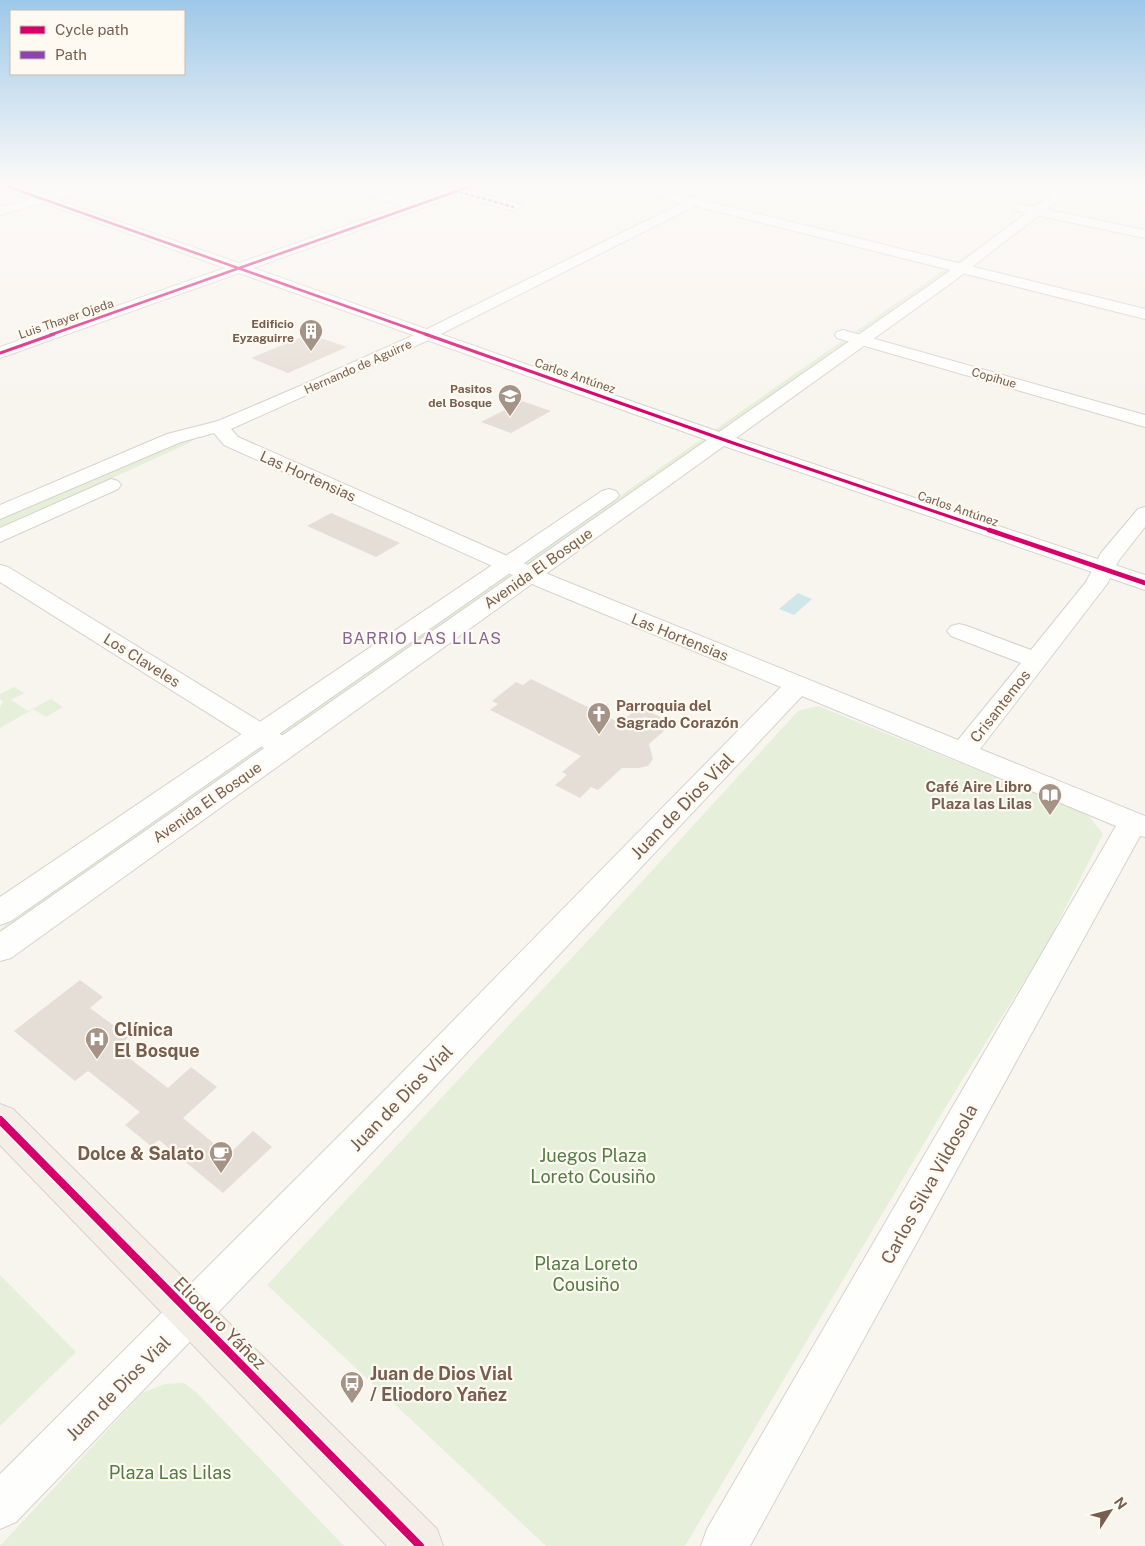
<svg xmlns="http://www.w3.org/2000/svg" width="1145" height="1546" font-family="'Public Sans',sans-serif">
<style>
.green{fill:#e5efda}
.water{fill:#d0e6e9}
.building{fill:#e5ded6}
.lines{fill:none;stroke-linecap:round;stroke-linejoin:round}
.street-casing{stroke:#d7d2cd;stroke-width:2}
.secondary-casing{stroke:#d8d2cc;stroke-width:2}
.primary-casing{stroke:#d9d1cc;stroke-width:2}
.street{fill:#fefefd;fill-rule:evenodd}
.secondary{fill:#fefefd;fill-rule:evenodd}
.primary{fill:#f3efe7;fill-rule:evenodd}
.quiet{stroke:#8e44ad;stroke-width:2;stroke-dasharray:4 2;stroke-linecap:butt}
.cycleway-far3-casing{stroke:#fefaf2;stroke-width:4.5}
.cycleway-far2-casing{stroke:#fefaf2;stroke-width:5}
.cycleway-far1-casing{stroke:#fefaf2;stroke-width:7}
.cycleway-casing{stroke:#fefaf2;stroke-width:11}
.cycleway-far3{stroke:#d6006c;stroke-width:2.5}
.cycleway-far2{stroke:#d6006c;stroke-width:3}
.cycleway-far1{stroke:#d6006c;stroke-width:4.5}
.cycleway{stroke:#d6006c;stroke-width:8}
.labels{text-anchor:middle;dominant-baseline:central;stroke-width:4.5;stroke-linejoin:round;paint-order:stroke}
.far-street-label{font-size:12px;fill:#775e4e;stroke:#fefaf2}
.far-poi-label{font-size:12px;font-weight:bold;fill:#775e4e;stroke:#fefaf2;text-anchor:end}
.street-label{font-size:15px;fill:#775e4e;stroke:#fefaf2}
.poi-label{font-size:15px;font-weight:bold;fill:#775e4e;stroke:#fefaf2;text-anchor:start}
.neighbourhood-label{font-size:16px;letter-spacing:1px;fill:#856692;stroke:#fefaf2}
.near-street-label{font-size:18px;fill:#775e4e;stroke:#fefaf2}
.near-poi-label{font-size:18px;font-weight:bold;fill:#775e4e;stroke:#fefaf2;text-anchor:start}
.near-park-label{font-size:18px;fill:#547c46;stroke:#fefaf2}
</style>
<rect width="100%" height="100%" fill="#f8f5ef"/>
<g class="green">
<polygon points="1060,184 1066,184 1029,213 795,381 0,942 0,929 945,269 1003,231"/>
<polygon points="206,432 187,444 0,529 0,520 179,440"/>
<polygon points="14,687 24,693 11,700 28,711 51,699 63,707 46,717 33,709 0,728 0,708 3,701 0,699 0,694"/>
<polygon points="818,706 1087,814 1103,834 1046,946 948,1103 685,1546 546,1546 267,1285 594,934 798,711"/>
<polygon points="0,1275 76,1352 0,1426"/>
<polygon points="184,1383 197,1393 344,1546 0,1546 142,1393 165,1384"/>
</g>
<polygon class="water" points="798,593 812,599 794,615 779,609"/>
<g class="building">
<polygon points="309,334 347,347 288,373 251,358"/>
<polygon points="522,401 551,411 511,433 481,422"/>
<polygon points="331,513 400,543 376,557 307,526"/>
<polygon points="531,679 620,723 639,707 673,723 649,744 653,759 648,766 639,768 622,768 598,790 591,787 580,798 555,785 567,775 562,772 581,756 490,710 498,704 492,701 516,682 523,685"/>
<polygon points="80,980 103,997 90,1008 129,1037 116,1048 168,1088 191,1067 217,1087 183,1118 228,1155 253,1131 272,1147 223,1193 159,1140 151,1146 125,1125 140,1112 88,1071 75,1081 14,1031"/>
</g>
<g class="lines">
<g class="street-casing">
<g id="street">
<polygon points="333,184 353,184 421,203 423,206 416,210 335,187"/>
<polygon points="615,184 636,184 692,198 720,184 736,184 706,201 1145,309 1145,319 695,206 433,338 231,429 238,437 555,577 958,740 1021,663 951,636 947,631 951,626 959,624 967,626 1031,650 1086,582 1101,553 1138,509 1145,507 1145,527 1119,560 1107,584 980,749 1145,816 1145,837 1140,836 750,1546 701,1546 707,1529 1116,826 802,696 414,1109 16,1522 0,1529 0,1474 388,1087 781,687 539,587 224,445 214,433 181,442 0,519 0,505 167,434 218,421 300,386 421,332 682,203 617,187"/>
<polygon points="457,187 519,204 521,207 514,211 452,194 451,191"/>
<polygon points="1021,204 1145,230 1145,238 1016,211 1014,208 1016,205"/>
<polygon points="843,330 1145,415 1145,427 837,338 835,335 837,332"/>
<polygon points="111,479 118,481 121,485 118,489 0,542 0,528"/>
<polygon points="0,565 8,567 293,742 296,748 293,754 283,757 273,754 0,582"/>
</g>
</g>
<g class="secondary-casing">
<g id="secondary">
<polygon points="0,184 12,184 44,195 86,184 106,184 104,187 57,200 239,263 465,184 483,184 481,187 253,268 719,432 944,275 1065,184 1079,184 954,281 736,438 1145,575 1145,590 724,446 11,958 0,961 0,932 707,440 239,273 0,358 0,347 225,268 43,203 0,215 0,207 30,199 0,188"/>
<polygon points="609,489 616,491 619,495 616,499 11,921 0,925 0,897 602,491"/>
</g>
</g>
<g class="primary-casing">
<polygon id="primary" points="0,1104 13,1109 437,1529 443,1546 387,1546 0,1145"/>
</g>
<use href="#street" class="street"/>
<use href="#secondary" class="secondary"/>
<use href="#primary" class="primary"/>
<polyline class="quiet" points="459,192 514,207"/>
<g class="cycleway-far3-casing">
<g id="cycleway-far3">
<polyline points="0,184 428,335"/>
<polyline points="50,335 477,184"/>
</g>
</g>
<g class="cycleway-far2-casing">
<g id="cycleway-far2">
<polyline points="425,334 736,444 992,531"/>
<polyline points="0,353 54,334"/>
</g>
</g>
<g class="cycleway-far1-casing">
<polyline id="cycleway-far1" points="989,530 1145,583"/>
</g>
<g class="cycleway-casing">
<polyline id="cycleway" points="0,1120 420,1546"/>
</g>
<use href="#cycleway-far3" class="cycleway-far3"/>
<use href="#cycleway-far2" class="cycleway-far2"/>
<use href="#cycleway-far1" class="cycleway-far1"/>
<use href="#cycleway" class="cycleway"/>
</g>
<linearGradient id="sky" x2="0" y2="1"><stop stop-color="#9ec8e8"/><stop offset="0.46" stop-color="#fcfaf8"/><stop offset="1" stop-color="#fcfaf8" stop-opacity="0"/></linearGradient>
<rect width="1145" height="400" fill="url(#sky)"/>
<defs>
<g id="building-pin" transform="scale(1.25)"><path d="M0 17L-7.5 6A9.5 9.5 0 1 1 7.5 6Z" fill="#a49386" stroke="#fefaf2"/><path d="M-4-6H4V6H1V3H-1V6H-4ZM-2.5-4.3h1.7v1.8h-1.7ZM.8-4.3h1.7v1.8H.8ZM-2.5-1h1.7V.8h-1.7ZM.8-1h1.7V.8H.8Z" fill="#fff"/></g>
<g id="school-pin" transform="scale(1.25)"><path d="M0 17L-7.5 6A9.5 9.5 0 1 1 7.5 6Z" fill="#a49386" stroke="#fefaf2"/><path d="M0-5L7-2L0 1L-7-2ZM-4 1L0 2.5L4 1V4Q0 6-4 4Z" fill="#fff"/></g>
<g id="church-pin" transform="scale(1.25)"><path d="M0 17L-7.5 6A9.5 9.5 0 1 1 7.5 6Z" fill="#a49386" stroke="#fefaf2"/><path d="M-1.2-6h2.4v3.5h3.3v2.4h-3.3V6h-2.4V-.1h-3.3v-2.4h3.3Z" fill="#fff"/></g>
<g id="library-pin" transform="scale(1.25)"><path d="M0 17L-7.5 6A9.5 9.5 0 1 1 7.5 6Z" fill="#a49386" stroke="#fefaf2"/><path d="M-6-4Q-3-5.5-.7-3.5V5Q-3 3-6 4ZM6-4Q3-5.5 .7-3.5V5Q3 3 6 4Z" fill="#fff"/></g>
<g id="hospital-pin" transform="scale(1.25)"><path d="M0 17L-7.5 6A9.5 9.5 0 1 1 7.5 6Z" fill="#a49386" stroke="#fefaf2"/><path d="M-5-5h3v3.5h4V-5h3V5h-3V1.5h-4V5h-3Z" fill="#fff"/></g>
<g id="cafe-pin" transform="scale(1.25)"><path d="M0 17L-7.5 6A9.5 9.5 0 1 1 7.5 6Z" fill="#a49386" stroke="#fefaf2"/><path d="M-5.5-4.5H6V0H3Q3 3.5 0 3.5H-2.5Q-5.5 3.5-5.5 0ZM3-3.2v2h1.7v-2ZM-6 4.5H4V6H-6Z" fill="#fff"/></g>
<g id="bus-pin" transform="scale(1.25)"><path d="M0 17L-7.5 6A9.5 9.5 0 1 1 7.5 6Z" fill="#a49386" stroke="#fefaf2"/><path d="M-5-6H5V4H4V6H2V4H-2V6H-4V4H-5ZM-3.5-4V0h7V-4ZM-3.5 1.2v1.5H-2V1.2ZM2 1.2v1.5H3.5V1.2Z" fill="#fff"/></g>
</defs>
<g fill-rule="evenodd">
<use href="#building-pin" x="311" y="331"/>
<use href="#school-pin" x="510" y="396"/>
<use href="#church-pin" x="599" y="714"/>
<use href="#library-pin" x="1050" y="795"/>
<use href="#hospital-pin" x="97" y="1039"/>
<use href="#cafe-pin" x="221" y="1153"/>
<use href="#bus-pin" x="352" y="1383"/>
</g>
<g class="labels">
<g class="far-street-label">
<text transform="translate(66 319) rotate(-19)">Luis Thayer Ojeda</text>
<text transform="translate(358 367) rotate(-24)">Hernando de Aguirre</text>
<text transform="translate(575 376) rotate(19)">Carlos Antúnez</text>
<text transform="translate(994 378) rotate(16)">Copihue</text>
<text transform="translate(958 509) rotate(19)">Carlos Antúnez</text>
</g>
<g class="far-poi-label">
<text x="294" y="324">Edificio<tspan x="294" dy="14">Eyzaguirre</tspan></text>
<text x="492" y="389">Pasitos<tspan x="492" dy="14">del Bosque</tspan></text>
</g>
<g class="street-label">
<text transform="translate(308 476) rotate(24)">Las Hortensias</text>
<text transform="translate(538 568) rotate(-35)">Avenida El Bosque</text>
<text transform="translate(680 637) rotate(22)">Las Hortensias</text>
<text transform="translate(142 660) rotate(32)">Los Claveles</text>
<text transform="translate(1000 706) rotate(-52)">Crisantemos</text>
<text transform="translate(207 802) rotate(-35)">Avenida El Bosque</text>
</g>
<g class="poi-label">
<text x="616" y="705">Parroquia del<tspan x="616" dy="17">Sagrado Corazón</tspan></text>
<text x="1032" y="786" text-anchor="end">Café Aire Libro<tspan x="1032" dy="17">Plaza las Lilas</tspan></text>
</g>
<g class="neighbourhood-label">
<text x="422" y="638">BARRIO LAS LILAS</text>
</g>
<g class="near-street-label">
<text transform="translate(682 806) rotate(-46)">Juan de Dios Vial</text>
<text transform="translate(401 1098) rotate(-46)">Juan de Dios Vial</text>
<text transform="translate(929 1184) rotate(-61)">Carlos Silva Vildosola</text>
<text transform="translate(220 1323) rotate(45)">Eliodoro Yáñez</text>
<text transform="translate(118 1388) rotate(-45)">Juan de Dios Vial</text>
</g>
<g class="near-poi-label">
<text x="114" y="1029">Clínica<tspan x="114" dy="21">El Bosque</tspan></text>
<text x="204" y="1153" text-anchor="end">Dolce &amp; Salato</text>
<text x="370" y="1373">Juan de Dios Vial<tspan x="370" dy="21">/ Eliodoro Yañez</tspan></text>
</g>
<g class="near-park-label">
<text x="593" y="1155">Juegos Plaza<tspan x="593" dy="21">Loreto Cousiño</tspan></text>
<text x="586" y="1263">Plaza Loreto<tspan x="586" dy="21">Cousiño</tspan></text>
<text x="170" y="1472">Plaza Las Lilas</text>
</g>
</g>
<rect x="10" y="10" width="175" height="65" fill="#fefaf2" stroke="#c8bcb0"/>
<rect x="20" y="26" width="25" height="8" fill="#d6006c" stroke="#c8bcb0"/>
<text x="55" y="35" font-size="15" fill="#775e4e">Cycle path</text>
<rect x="20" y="51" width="25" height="8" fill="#8e44ad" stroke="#c8bcb0"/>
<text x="55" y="60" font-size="15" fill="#775e4e">Path</text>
<g transform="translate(1110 1511) rotate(54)" stroke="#fefaf2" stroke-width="4" paint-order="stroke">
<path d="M0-4L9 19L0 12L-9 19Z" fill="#775e4e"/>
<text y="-8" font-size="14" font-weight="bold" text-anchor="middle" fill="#775e4e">N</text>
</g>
</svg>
